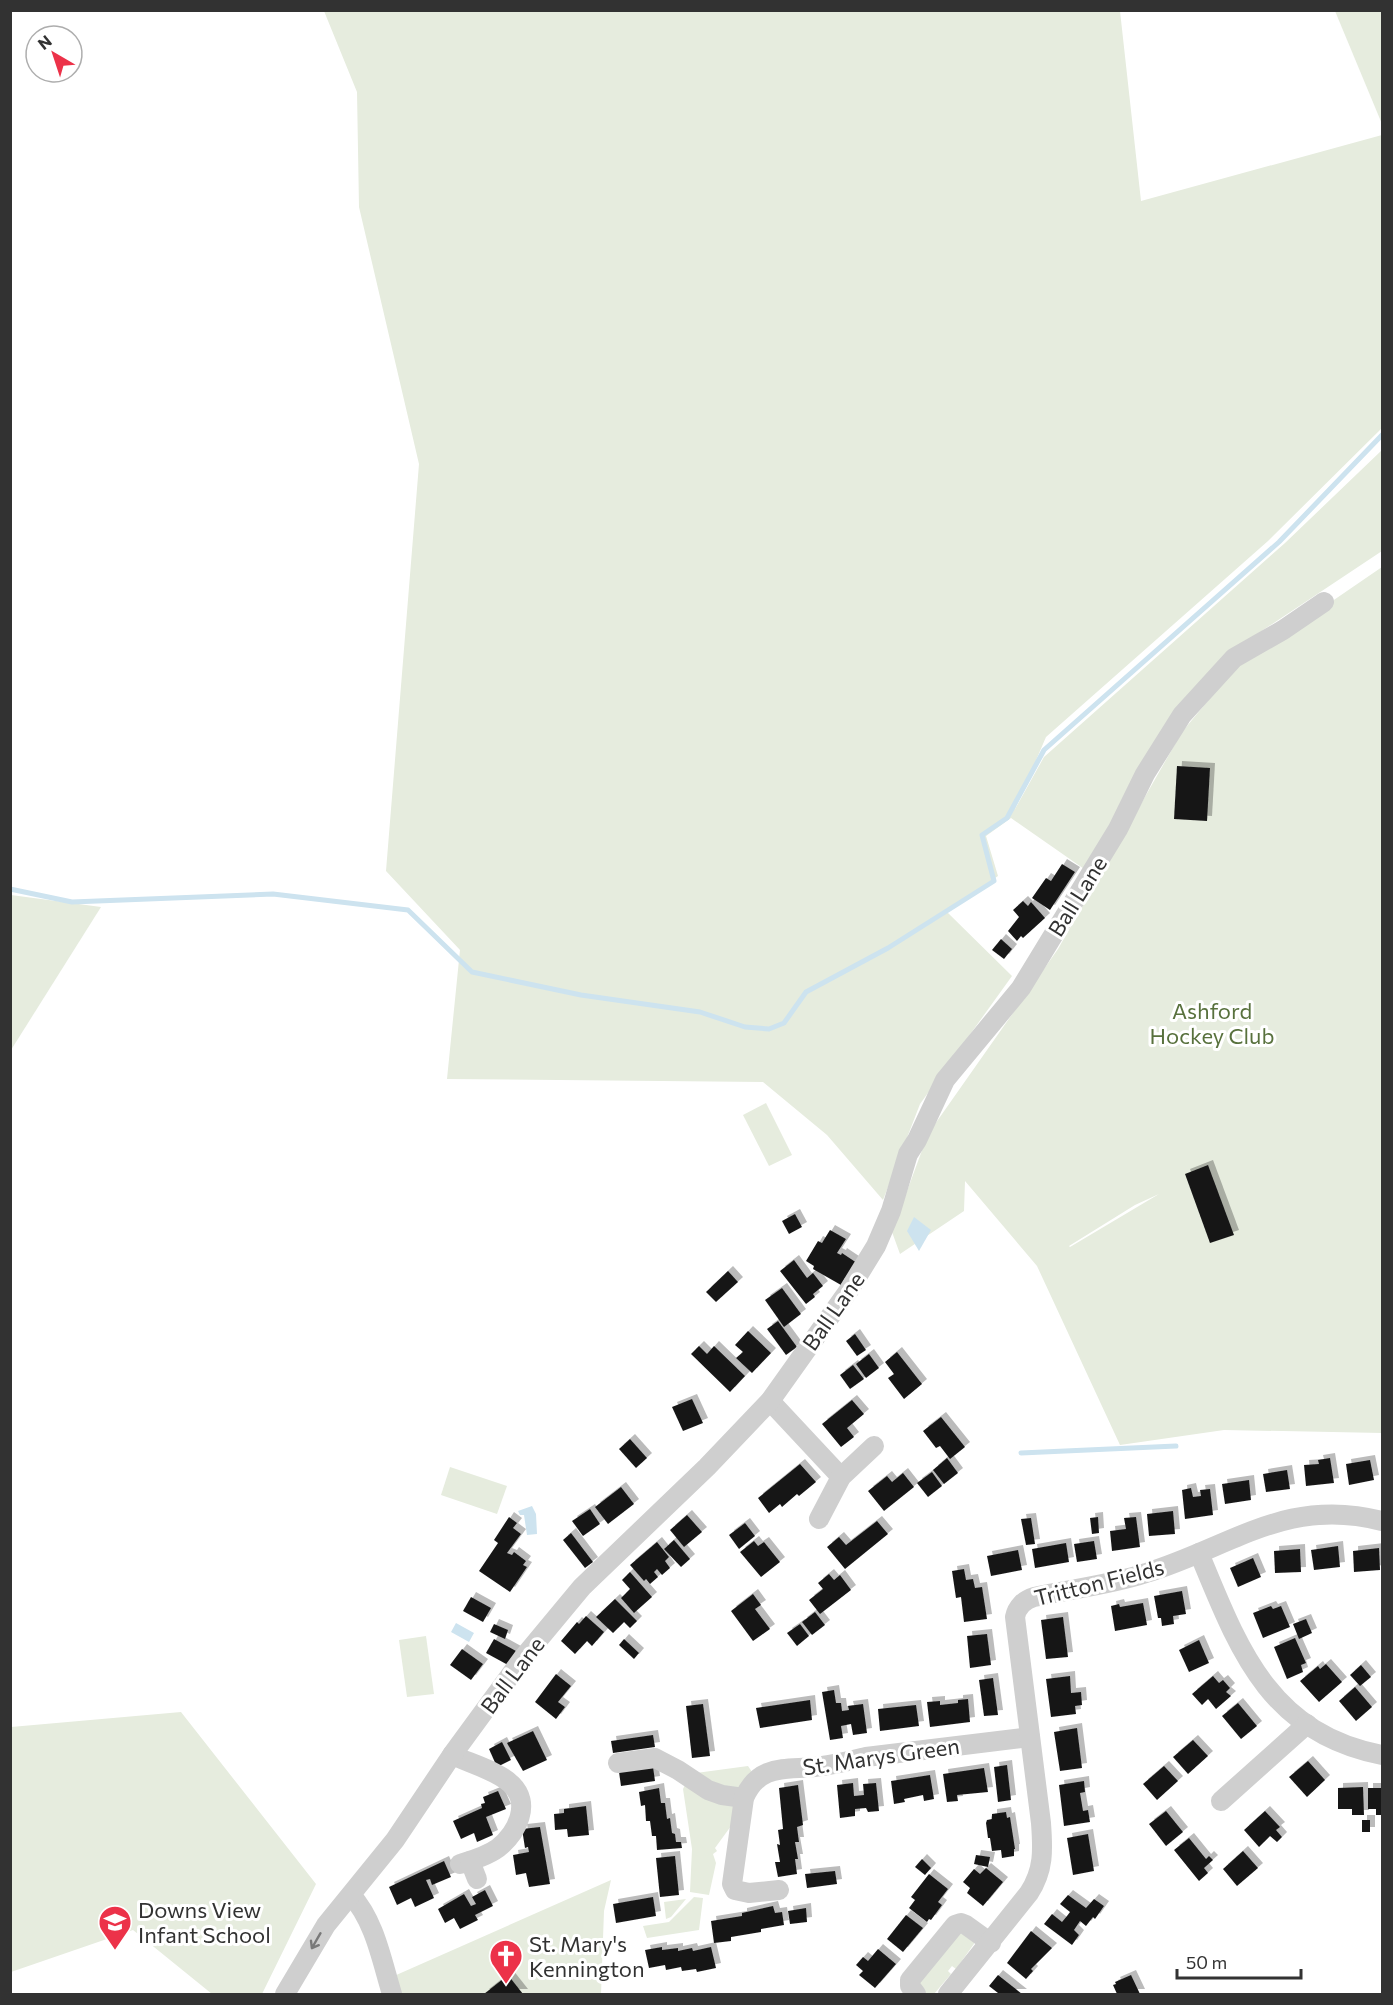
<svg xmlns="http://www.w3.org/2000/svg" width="1393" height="2005" font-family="Commissioner,sans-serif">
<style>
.green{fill:#e6ecde;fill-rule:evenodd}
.water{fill:#cde3ef}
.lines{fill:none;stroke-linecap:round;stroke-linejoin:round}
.stream{stroke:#cde3ef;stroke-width:5}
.building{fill:#191919;filter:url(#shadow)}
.street{stroke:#cfcfcf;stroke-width:20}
.oneway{stroke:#797979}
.labels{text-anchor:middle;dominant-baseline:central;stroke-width:6;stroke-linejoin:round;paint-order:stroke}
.street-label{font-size:22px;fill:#323232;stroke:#fff}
.park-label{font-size:22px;fill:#58713d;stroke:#fff}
.poi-label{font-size:22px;fill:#323232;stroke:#fff;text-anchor:start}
</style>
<defs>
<filter id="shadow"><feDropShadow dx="5" dy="-5" stdDeviation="0" flood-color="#0004"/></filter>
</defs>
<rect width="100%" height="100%" fill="#fff"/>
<g class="green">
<polygon points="324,11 1120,11 1141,201 1382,135 1382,428 1268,541 1046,737 1015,809 1044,757 1285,543 1382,450 1382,551 1233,650 1087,871 1011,818 986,836 998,876 946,911 1012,976 920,1104 883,1200 827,1135 763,1082 447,1079 460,950 386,871 419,464 359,207 357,92"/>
<polygon points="1335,11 1382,11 1382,124"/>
<path d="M1382 567V1433L1224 1430 1120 1445 1037 1266 965 1181 964 1211 900 1254 892 1232 928 1134 1058 949 1182 732 1236 667ZM1159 1194 1070 1247 1069 1246 1135 1205Z"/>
<polygon points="11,895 101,907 11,1050 10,895"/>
<polygon points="766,1103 792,1155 769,1166 743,1115"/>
<polygon points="450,1467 507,1486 497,1514 441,1495"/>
<polygon points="426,1636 434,1694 407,1697 399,1640"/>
<polygon points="181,1712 316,1884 262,1994 212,1994 133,1930 11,1972 11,1727"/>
<polygon points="748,1766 752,1772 739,1789 732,1791 696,1773"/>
<polygon points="685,1785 735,1802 731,1826 715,1848 717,1851 713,1854 716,1863 709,1895 690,1892 692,1849 683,1789"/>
<polygon points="611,1880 604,1911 601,1994 399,1994 394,1976"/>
<polygon points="694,1897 703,1898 699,1930 647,1938 643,1926 669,1922"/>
<polygon points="686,1899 671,1917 666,1919 664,1902"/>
<polygon points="955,1930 976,1941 956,1969 952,1966 948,1971 951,1974 934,1994 923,1994 916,1978"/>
</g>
<g class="water">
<polygon points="914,1217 931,1230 919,1251 907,1231"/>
<polygon points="532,1506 536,1514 537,1534 527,1535 524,1515 520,1515 518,1511"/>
<polygon points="456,1623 474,1633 469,1642 451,1632"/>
</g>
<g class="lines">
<g class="stream">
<polyline points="10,889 72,902 273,894 408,910 472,972 581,995 700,1012 745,1027 769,1029 784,1023 806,992 888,948 994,881 982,835 1007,818 1044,750 1279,542 1382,435"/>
<polyline points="1021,1453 1176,1446"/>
</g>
</g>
<g class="building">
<polygon points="1177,766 1210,768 1207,821 1174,819"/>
<polygon points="1062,864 1075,872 1050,910 1032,898 1046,878 1051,881"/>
<polygon points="1023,901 1028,906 1031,902 1045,918 1023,938 1021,936 1017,941 1008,931 1019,917 1013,910"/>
<polygon points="1001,939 1012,949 1004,959 992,950"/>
<polygon points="1208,1165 1234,1235 1210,1243 1185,1174"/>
<polygon points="795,1214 802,1227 789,1234 782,1221"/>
<polygon points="830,1230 846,1239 837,1253 841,1255 842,1253 857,1263 847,1279 845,1278 841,1285 813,1269 814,1266 806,1261 818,1241 822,1243"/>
<polygon points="794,1260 807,1278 813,1273 823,1286 813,1294 815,1297 806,1304 780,1271"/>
<polygon points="728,1271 738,1282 716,1302 706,1292"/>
<polygon points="782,1288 801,1314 784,1327 765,1300"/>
<polygon points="778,1321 797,1347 786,1355 767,1329"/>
<polygon points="748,1331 771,1353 752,1373 736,1358 743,1352 735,1345"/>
<polygon points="855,1334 866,1350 857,1356 846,1341"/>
<polygon points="699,1346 707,1354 714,1346 745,1376 730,1392 691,1354"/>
<polygon points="897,1352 922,1384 904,1399 888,1378 894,1374 885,1362"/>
<polygon points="869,1354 879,1368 866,1378 856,1364"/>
<polygon points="853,1365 864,1379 850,1389 840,1375"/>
<polygon points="692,1399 703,1423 683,1431 672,1407"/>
<polygon points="852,1400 864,1414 847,1428 854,1437 841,1447 822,1424"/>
<polygon points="941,1417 965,1447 950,1459 940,1446 936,1448 923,1431"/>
<polygon points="630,1439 647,1458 636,1468 619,1449"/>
<polygon points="947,1458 958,1473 944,1484 933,1470"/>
<polygon points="1330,1458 1334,1483 1306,1486 1304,1465 1319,1464 1318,1460"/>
<polygon points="1370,1460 1374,1480 1349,1485 1346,1464"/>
<polygon points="800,1464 816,1482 799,1496 797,1494 782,1507 780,1504 769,1513 758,1498"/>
<polygon points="1287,1470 1290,1489 1266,1492 1263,1474"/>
<polygon points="932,1472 942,1486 928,1497 917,1483"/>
<polygon points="903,1473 914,1487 884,1511 868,1491 887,1476 892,1482"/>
<polygon points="1249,1480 1251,1500 1225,1504 1222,1484"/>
<polygon points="621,1487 634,1504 608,1524 595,1507"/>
<polygon points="1191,1488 1193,1497 1201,1496 1200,1490 1210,1489 1213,1515 1185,1519 1182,1490"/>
<polygon points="590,1509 600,1524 583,1536 572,1521"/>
<polygon points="1173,1511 1175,1534 1149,1536 1147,1514"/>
<polygon points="687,1515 702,1532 684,1547 670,1530"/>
<polygon points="509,1517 517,1523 513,1528 521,1534 507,1553 512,1555 514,1552 526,1561 523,1565 527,1567 510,1592 479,1571 498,1543 494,1540"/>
<polygon points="1098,1517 1099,1533 1092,1534 1090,1518"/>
<polygon points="1136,1517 1140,1547 1112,1551 1110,1531 1126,1529 1124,1518"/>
<polygon points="1031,1518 1035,1544 1026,1545 1021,1519"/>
<polygon points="877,1521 888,1534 845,1569 827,1547 839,1537 846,1545"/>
<polygon points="745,1523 755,1536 739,1549 729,1535"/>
<polygon points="571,1533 593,1562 585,1568 563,1540"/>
<polygon points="674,1540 690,1559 681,1567 664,1549"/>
<polygon points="754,1541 758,1546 764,1542 780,1562 761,1577 740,1552"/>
<polygon points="1094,1541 1097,1559 1077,1562 1074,1544"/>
<polygon points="657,1542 669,1557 665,1561 670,1568 662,1575 657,1569 654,1572 658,1577 650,1584 646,1579 644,1581 630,1565"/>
<polygon points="1066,1543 1069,1562 1035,1568 1032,1549"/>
<polygon points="1338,1546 1340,1567 1314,1570 1311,1550"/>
<polygon points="1379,1548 1380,1570 1354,1572 1353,1551"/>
<polygon points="1300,1549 1301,1572 1275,1573 1274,1551"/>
<polygon points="1018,1550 1022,1570 991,1576 987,1556"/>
<polygon points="1253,1558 1261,1577 1238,1587 1230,1568"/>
<polygon points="964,1569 966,1580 973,1579 975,1588 982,1587 987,1619 964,1622 961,1597 956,1598 952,1571"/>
<polygon points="630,1572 652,1597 634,1613 621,1598 630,1589 622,1580"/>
<polygon points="829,1574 834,1580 840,1575 851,1590 820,1614 809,1600 823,1589 818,1583"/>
<polygon points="1182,1591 1186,1614 1173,1616 1174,1624 1162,1626 1161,1618 1158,1618 1154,1596"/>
<polygon points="753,1594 761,1605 755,1609 770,1629 753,1641 731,1611"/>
<polygon points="471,1597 491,1608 483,1622 463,1611"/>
<polygon points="615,1599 637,1621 630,1628 624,1622 613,1633 596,1617"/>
<polygon points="1143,1603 1147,1625 1115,1631 1111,1606 1119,1604 1120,1607"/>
<polygon points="1271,1606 1273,1609 1281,1606 1290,1627 1263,1638 1253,1613"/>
<polygon points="815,1612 825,1625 812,1635 802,1622"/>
<polygon points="586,1616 604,1632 592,1646 587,1641 575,1654 561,1641 577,1622 579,1624"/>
<polygon points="1063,1617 1068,1657 1046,1659 1041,1620"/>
<polygon points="1306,1619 1312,1633 1299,1639 1293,1624"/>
<polygon points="494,1624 508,1630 505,1639 490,1632"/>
<polygon points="800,1624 809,1636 797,1646 787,1633"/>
<polygon points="987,1634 991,1665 970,1668 967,1636"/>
<polygon points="1295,1638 1306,1663 1301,1665 1303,1672 1287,1679 1274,1647"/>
<polygon points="494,1639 516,1651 508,1665 486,1653"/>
<polygon points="624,1639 639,1653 634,1659 619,1645"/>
<polygon points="1199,1640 1209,1663 1189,1672 1179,1650"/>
<polygon points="462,1649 483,1664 471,1680 450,1665"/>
<polygon points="1326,1664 1342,1682 1319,1702 1300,1681 1318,1666 1320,1669"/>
<polygon points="1361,1665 1371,1677 1360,1686 1350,1675"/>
<polygon points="556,1674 571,1686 558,1702 565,1707 556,1719 535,1702"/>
<polygon points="1070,1676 1071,1693 1081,1692 1082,1705 1075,1706 1076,1714 1051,1717 1046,1679"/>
<polygon points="1213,1676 1219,1683 1223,1680 1230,1688 1226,1692 1231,1696 1216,1709 1208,1699 1202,1705 1192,1694"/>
<polygon points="993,1678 998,1715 984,1716 979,1680"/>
<polygon points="1355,1687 1372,1707 1356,1721 1339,1701"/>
<polygon points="834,1690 836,1703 841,1703 842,1711 849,1710 848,1706 863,1704 867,1733 853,1735 851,1724 841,1726 843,1738 830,1740 822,1692"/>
<polygon points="968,1699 970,1722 930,1727 927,1702 940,1701 940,1705 958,1703 958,1700"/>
<polygon points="810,1700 812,1720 760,1728 756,1708"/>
<polygon points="1238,1703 1257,1726 1241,1739 1222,1716"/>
<polygon points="703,1704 710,1756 692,1758 686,1706"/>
<polygon points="916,1705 919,1726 880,1731 878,1709"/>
<polygon points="1077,1728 1082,1768 1060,1771 1054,1732"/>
<polygon points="533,1731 547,1760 523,1771 507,1743"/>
<polygon points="653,1735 655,1747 613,1753 611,1741"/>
<polygon points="1193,1740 1208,1756 1188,1774 1173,1757"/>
<polygon points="502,1742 511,1760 497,1767 489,1749"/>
<polygon points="1308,1761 1325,1780 1307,1797 1289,1777"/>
<polygon points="1007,1765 1011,1800 998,1802 994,1767"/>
<polygon points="1164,1766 1178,1781 1157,1800 1143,1784"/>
<polygon points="653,1767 655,1781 621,1786 619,1772"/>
<polygon points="984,1768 988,1792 957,1795 958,1801 947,1802 943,1774"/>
<polygon points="930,1775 934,1799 924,1801 923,1795 904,1799 905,1802 894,1804 891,1781"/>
<polygon points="1084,1781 1085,1792 1080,1793 1083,1811 1088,1810 1090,1822 1064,1826 1059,1785"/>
<polygon points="853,1783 854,1796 864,1795 863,1784 876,1783 879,1811 868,1812 866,1808 855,1809 855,1816 840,1818 837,1785"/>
<polygon points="798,1785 803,1825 797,1827 799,1842 795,1842 798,1859 795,1859 797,1874 778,1877 775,1862 780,1862 777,1844 780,1845 778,1830 783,1829 779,1788"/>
<polygon points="1363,1787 1364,1815 1352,1815 1352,1809 1338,1809 1338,1788"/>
<polygon points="659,1788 661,1803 665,1803 667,1819 670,1818 672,1833 675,1834 676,1842 681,1842 682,1848 657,1850 656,1836 652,1836 650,1821 646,1821 645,1805 641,1806 639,1792"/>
<polygon points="1368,1788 1382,1788 1382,1815 1376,1815 1376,1809 1368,1809"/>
<polygon points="498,1791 506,1809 486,1817 493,1835 477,1842 474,1833 461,1839 453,1821 482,1808 481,1804 485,1803 483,1797"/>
<polygon points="586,1806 589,1835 568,1837 567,1829 555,1830 554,1814 564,1813 564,1809"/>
<polygon points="1166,1811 1183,1832 1166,1846 1149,1824"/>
<polygon points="1265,1811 1280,1827 1276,1830 1282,1837 1277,1842 1270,1836 1259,1847 1244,1830"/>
<polygon points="1006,1812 1007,1818 1010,1817 1015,1849 1014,1849 1014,1856 1002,1858 1001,1850 992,1851 990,1838 988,1838 986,1823 987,1820 992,1819 992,1814"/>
<rect x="1362" y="1820" width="8" height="12"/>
<polygon points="540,1827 550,1884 529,1887 526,1873 516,1875 513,1855 529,1852 528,1847 525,1848 522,1829"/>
<polygon points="1088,1834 1094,1871 1073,1875 1067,1838"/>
<polygon points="1189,1838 1206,1859 1209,1856 1213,1860 1204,1868 1208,1873 1199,1881 1174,1850"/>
<polygon points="1243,1851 1258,1868 1237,1886 1223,1869"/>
<polygon points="976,1855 990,1857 988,1867 974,1864"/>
<polygon points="675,1856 679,1895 660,1897 656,1858"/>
<polygon points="922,1859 931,1868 925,1875 915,1867"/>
<polygon points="444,1861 451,1877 432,1885 430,1879 426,1880 434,1898 415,1907 411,1898 397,1905 389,1887"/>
<polygon points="986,1868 1003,1882 983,1906 967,1893 970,1888 963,1882 974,1869 980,1874"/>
<polygon points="835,1871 837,1884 807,1888 805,1874"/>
<polygon points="929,1874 948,1889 938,1902 942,1905 931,1920 929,1919 927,1922 909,1908 915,1900 911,1897"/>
<polygon points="485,1890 493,1906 475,1915 478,1920 460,1929 454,1918 445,1923 438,1909 464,1894 471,1906 476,1904 472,1897"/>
<polygon points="1068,1895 1086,1908 1094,1899 1104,1906 1095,1919 1093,1917 1086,1926 1080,1921 1074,1930 1079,1935 1072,1945 1044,1924 1052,1914 1062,1922 1067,1916 1070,1912 1060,1904"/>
<polygon points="653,1897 656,1916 616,1923 613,1904"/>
<polygon points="773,1906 775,1913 782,1912 784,1925 761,1929 761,1932 731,1937 731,1941 714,1943 711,1921 742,1916 742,1913"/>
<polygon points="806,1908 807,1922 790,1924 788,1911"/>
<polygon points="906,1915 923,1928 903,1952 887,1939"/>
<polygon points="1031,1931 1052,1948 1031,1969 1033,1971 1026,1979 1007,1963"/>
<polygon points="662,1947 662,1950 678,1948 678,1951 692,1948 693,1951 711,1947 716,1968 697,1972 696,1969 682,1971 681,1967 666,1970 665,1965 649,1968 645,1950"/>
<polygon points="878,1949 896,1964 875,1988 859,1975 863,1971 856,1965 863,1957 868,1961"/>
<polygon points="508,1975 523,1994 484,1994"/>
<polygon points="998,1975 1022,1994 997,1994 998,1993 989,1986"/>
<polygon points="1131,1975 1140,1994 1117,1994 1113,1985 1116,1984 1115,1982"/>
</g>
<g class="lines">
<g class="street">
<polyline points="770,1401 841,1477"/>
<polyline points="819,1519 841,1477 874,1446"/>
<path d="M1199 1553C1238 1647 1268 1733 1382 1755"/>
<path d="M452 1755C469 1763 498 1771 511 1784 532 1803 517 1833 498 1848 487 1856 473 1860 460 1864"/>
<polyline points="618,1763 655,1758 678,1770 708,1790 722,1795 744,1798"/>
<polyline points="1221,1801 1307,1724"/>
<polyline points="470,1861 477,1879"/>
<path d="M779 1890 749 1893 735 1890 732 1884 744 1798C759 1764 784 1770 815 1767 833 1765 849 1761 866 1757L1030 1737"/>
<path d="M351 1895C375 1921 382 1962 392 1994"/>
<polyline points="285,1994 326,1925 395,1840 452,1755 523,1658 582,1587 707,1467 770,1401 849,1290 876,1246 891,1211 908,1154 917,1140 945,1080 1021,988 1118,829 1145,774 1182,715 1234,658 1283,630 1324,602"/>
<polyline points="916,1994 910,1986 910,1980 955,1925 961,1923 966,1925 991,1943"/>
<path d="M948 1994 1029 1893C1044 1870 1043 1850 1041 1823L1015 1617C1017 1607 1024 1600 1034 1597 1071 1589 1110 1585 1146 1573 1231 1547 1287 1496 1382 1521"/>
</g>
</g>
<defs><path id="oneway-shaft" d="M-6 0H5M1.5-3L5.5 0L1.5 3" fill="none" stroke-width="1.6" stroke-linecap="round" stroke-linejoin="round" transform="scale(1.5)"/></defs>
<use class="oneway" href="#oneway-shaft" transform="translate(316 1941) rotate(120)"/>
<defs>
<g id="school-pin" transform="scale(1.725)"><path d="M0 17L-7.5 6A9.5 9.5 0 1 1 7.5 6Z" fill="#ec3249" stroke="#fff"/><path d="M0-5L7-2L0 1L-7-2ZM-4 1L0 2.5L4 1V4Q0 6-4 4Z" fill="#fff"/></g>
<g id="church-pin" transform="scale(1.725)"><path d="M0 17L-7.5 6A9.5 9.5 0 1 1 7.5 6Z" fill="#ec3249" stroke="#fff"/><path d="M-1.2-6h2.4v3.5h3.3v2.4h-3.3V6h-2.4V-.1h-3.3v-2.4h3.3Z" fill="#fff"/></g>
</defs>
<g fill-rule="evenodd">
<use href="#school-pin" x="115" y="1922"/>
<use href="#church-pin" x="506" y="1956"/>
</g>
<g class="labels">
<g class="street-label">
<text transform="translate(1077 896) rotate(-58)">Ball Lane</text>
<text transform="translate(833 1311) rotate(-55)">Ball Lane</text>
<text transform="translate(1099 1582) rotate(-14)">Tritton Fields</text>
<text transform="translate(512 1675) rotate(-53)">Ball Lane</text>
<text transform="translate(881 1756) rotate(-8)">St. Marys Green</text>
</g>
<g class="park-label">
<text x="1212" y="1010">Ashford<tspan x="1212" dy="25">Hockey Club</tspan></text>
</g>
<g class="poi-label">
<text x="138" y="1909">Downs View<tspan x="138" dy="25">Infant School</tspan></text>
<text x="529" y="1943">St. Mary's<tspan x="529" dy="25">Kennington</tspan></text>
</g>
</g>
<rect width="1393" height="2005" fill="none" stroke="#323232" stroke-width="24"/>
<g transform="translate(54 54) rotate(321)"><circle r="28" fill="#ffffff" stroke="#adadad" stroke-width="1.5"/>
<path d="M0-4.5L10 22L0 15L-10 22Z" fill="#ec3249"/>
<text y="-9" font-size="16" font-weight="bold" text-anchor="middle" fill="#323232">N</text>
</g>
<path d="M1177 1969v9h124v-9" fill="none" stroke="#323232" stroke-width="3"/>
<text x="1186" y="1969" font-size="18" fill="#323232" stroke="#ffffff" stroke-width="4.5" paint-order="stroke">50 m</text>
</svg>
